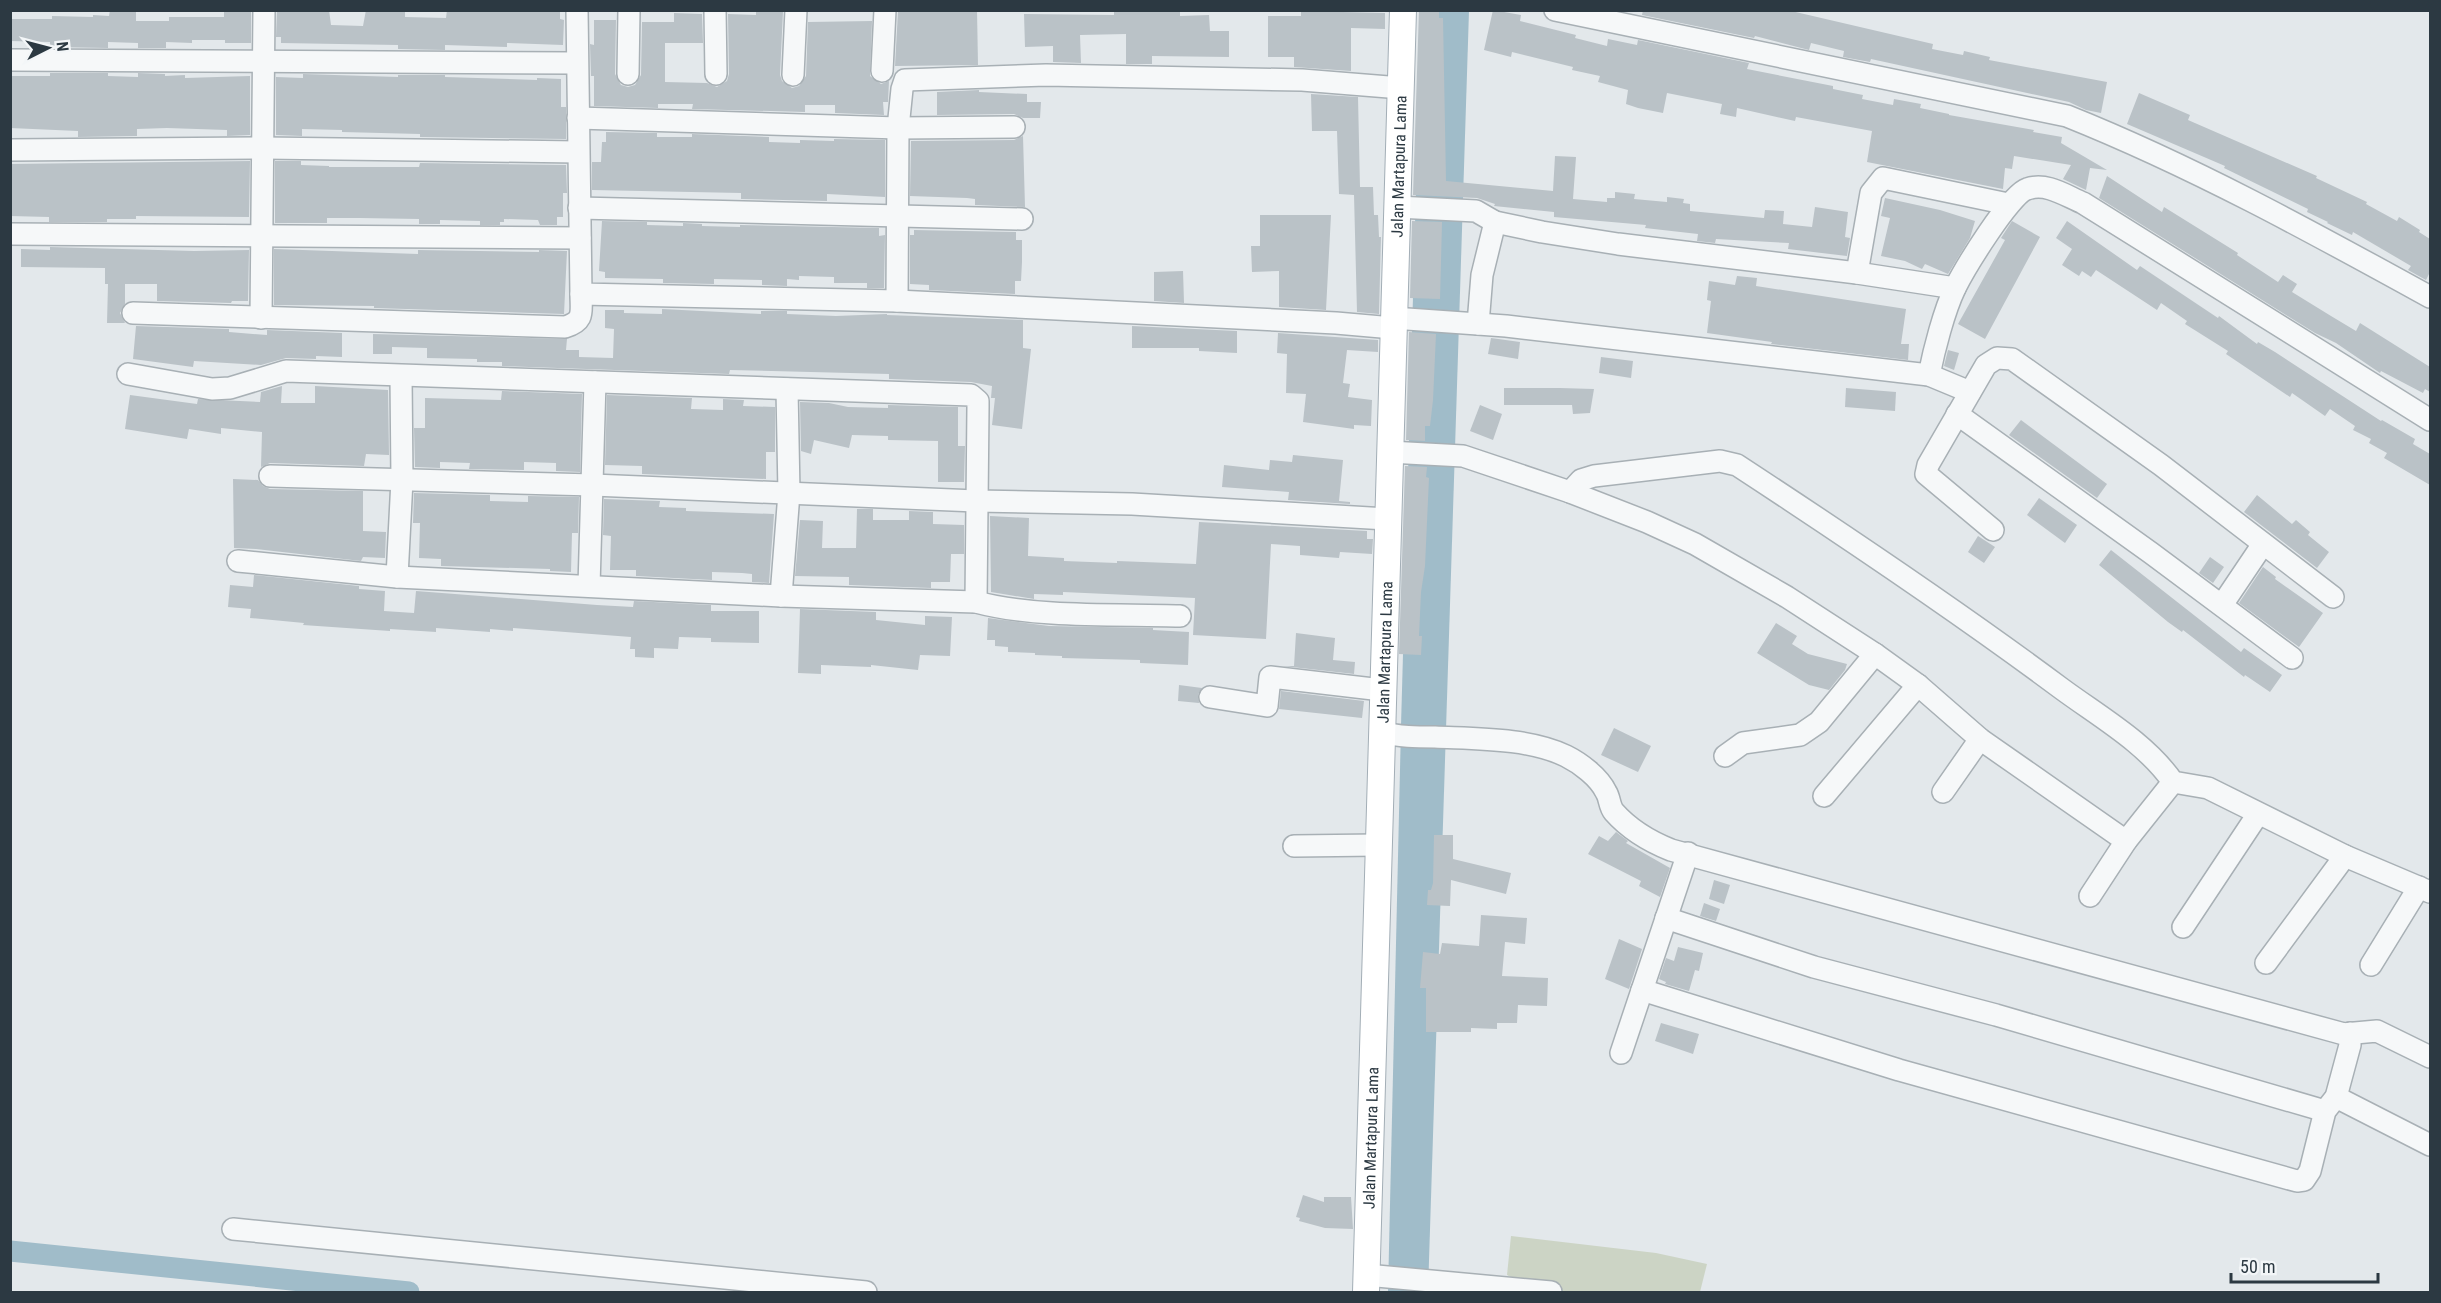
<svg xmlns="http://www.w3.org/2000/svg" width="2441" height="1303" font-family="'Roboto Condensed',sans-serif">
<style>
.green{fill:#ccd4c5}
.water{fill:#a0bcc9}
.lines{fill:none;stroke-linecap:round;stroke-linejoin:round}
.canal{stroke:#a0bcc9;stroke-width:21}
.building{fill:#bac2c7}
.minor-casing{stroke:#a8b0b5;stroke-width:24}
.major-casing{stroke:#a3aeb6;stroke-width:28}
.minor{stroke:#f6f8f9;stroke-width:21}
.major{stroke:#fff;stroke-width:26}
.labels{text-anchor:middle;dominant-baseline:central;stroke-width:4.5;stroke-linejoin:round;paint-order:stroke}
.street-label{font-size:16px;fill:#2c3942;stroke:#f3f6f8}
</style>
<rect width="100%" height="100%" fill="#e3e8eb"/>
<polygon class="green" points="1511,1236 1656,1253 1707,1264 1700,1292 1545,1292 1534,1290 1507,1275"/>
<polygon class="water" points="1421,11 1469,11 1428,1292 1388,1292 1401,726"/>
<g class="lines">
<polyline class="canal" points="10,1251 409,1292"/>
</g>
<g class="building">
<polygon points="110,10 136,10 136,21 169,21 169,17 224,17 224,10 251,10 251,43 225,43 225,40 192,40 192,43 166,42 166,48 138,48 138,43 108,42 108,48 50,47 50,42 10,41 10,19 52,19 52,16 93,17 93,15 109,16"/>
<polygon points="277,10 329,10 331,25 363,26 366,10 405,10 405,17 446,18 447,10 560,10 560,19 564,20 563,45 507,43 507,47 445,45 445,50 398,49 398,45 281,43 281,37 276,37"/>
<polygon points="977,10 978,65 895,66 898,11"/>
<polygon points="1180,10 1180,16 1209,15 1210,31 1229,31 1229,57 1152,56 1152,64 1126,64 1126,34 1080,35 1081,63 1053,62 1053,46 1025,47 1024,14 1114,15 1114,12"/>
<polygon points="1419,10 1439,10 1439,18 1443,18 1446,181 1553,191 1555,156 1576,157 1573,199 1607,202 1607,198 1615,198 1615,192 1635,194 1634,199 1667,202 1667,197 1684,199 1683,203 1690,204 1690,211 1764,218 1765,210 1784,211 1783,224 1812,227 1815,207 1848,212 1845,237 1850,238 1847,256 1788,249 1789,243 1716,239 1715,243 1697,241 1698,234 1645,228 1646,225 1554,217 1554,212 1494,206 1495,204 1477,198 1413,195"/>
<polygon points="1493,10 1521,15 1520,21 1576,35 1575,38 1607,46 1608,39 1637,45 1638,40 1749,63 1747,69 1833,86 1833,89 1863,95 1862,99 1893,105 1894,99 1921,104 1920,108 1949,114 1949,115 2034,130 2033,132 2062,137 2061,143 2107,170 2090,168 2086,190 2063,179 2071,165 2014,156 2012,169 2005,168 2003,189 1867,162 1872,131 1796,117 1795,121 1737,108 1736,117 1720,114 1722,104 1667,93 1663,113 1638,108 1626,104 1628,90 1598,82 1600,76 1572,70 1573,67 1512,52 1511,57 1484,50"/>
<polygon points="1643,10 1787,10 1933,44 1932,49 1963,55 1964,51 1990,57 1989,60 2107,82 2101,113 2086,110 2069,102 1871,59 1870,62 1843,57 1844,51 1811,43 1809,50 1755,36 1754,38 1642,15"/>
<polygon points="756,11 783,11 780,75 782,81 792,88 799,86 806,76 808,22 872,21 870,76 881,84 889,81 888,102 883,102 884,115 835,113 835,105 805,105 805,112 692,109 693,104 658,104 658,108 594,106 594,76 591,76 590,44 594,45 594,20 616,20 615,74 621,85 628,87 635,85 641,75 642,22 674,22 674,13 702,14 703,43 665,43 665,82 707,83 717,87 727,81 729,74 728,14 756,15"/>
<polygon points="1301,11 1385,13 1385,29 1351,28 1351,71 1294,67 1294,57 1268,57 1268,16 1301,16"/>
<polygon points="50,73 108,73 108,76 138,77 138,73 165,74 165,76 185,75 185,78 250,76 250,135 227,136 227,130 167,128 137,129 137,136 78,137 78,131 10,128 10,76 50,76"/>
<polygon points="303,74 398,77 398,75 445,75 445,77 537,80 537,78 561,79 561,107 566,107 566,139 420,137 420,134 342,132 342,130 302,129 302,136 276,135 276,77 303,78"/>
<polygon points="979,90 979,92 1027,94 1027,102 1041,102 1040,118 1023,118 1014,114 937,115 937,92"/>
<polygon points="2139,93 2190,115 2188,120 2317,176 2316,178 2367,202 2366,204 2397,221 2399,217 2420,230 2419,232 2430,239 2430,272 2426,280 2408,270 2411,266 2353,232 2352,235 2327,223 2328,222 2307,212 2308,209 2224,168 2225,166 2127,124"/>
<polygon points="1311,94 1358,97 1360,187 1373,187 1374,215 1378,215 1379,237 1381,237 1379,314 1357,312 1354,195 1339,194 1337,131 1312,131"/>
<polygon points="606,132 657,133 657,137 692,137 692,134 769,137 769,142 800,143 800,140 834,141 834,139 885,140 885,197 827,194 827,201 741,199 741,193 592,190 592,162 601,162 602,142 606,142"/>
<polygon points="1023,136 1025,207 975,205 975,199 967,198 910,196 911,141 1014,140"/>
<polygon points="250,161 249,217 136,216 136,219 107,219 107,222 49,222 49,217 10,216 10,164"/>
<polygon points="275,161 301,161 301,165 329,166 329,167 419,167 420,163 566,165 567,193 563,193 563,217 557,217 557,225 540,225 538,220 504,219 504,222 500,222 500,225 480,225 480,221 440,220 440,224 419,224 419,219 360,218 327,218 327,223 275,223"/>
<polygon points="2107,176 2162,212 2164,207 2238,253 2237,255 2278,282 2283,275 2297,284 2292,292 2331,316 2356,331 2360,323 2430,367 2430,392 2425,389 2423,393 2381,371 2380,373 2336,343 2315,333 2099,198"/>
<polygon points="1885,198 1940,210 1975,221 1970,238 1948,274 1925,264 1922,269 1905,261 1881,256 1890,218 1881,216"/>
<polygon points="1260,215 1331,215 1326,310 1279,307 1279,271 1252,272 1251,246 1260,246"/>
<polygon points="602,221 647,222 647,225 683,226 683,223 702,224 702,226 740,227 740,225 879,228 879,236 885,235 884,288 867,288 867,283 834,283 834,277 799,276 799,280 787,279 787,286 762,285 762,280 714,279 714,284 663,283 663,279 605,278 605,272 599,271"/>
<polygon points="1412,221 1442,222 1440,299 1410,298"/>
<polygon points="2012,221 2040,237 1985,339 1958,324 2005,240 2001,238"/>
<polygon points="2067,221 2137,270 2140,266 2218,318 2219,316 2257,344 2258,342 2275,352 2381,421 2382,420 2415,439 2413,444 2430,454 2430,485 2384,458 2387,453 2369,443 2371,439 2353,430 2355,426 2330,409 2325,416 2292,393 2290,397 2226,354 2228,351 2185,324 2187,321 2161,303 2157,310 2096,270 2091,277 2082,271 2079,276 2062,265 2072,249 2056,238"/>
<polygon points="914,230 1016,232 1016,240 1022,240 1022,262 1021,281 1015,281 1015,294 929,290 929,285 910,284 910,235 914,235"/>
<polygon points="50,247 194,251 249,250 248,301 232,301 231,303 157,301 157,284 125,284 125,304 120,313 125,323 107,323 108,284 105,284 105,268 21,267 21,249 50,250"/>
<polygon points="274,249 418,254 418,250 539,252 539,250 567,251 564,314 374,308 374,306 274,305"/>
<polygon points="1183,271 1184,303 1154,301 1154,272"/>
<polygon points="1737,276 1757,278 1756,286 1906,309 1901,344 1909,344 1908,360 1771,344 1772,342 1707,333 1711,301 1707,300 1709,281 1735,285"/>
<polygon points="662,309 761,314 761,311 787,311 787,314 836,316 887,314 887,315 1023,320 1023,348 1031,349 1022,429 992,425 995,398 991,398 992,386 971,382 889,379 889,374 730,370 729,374 502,366 502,362 477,362 477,359 427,358 427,348 392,347 392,354 373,354 373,334 567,339 566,350 579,350 579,357 613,358 614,329 605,328 605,310 624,310 624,313 662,314"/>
<polygon points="136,326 229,329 229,332 267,335 267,330 342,333 342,357 316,356 316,359 286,358 261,365 194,361 193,367 133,359"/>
<polygon points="1132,326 1237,331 1237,353 1199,351 1199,348 1132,348"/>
<polygon points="1409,332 1436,334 1433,400 1430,426 1425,426 1425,441 1406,440"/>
<polygon points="1278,333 1378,340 1378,352 1347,350 1343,383 1350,384 1348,397 1372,400 1371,426 1354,425 1354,429 1303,422 1306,394 1286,393 1287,354 1277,353"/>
<polygon points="1491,338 1520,342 1518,359 1488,354"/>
<polygon points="1948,350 1959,353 1954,370 1944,366"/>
<polygon points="1601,357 1633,361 1631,378 1599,373"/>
<polygon points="282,386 281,403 315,403 315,386 388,390 389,455 366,454 364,466 270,463 261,467 262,432 221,428 221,434 189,429 187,439 125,429 130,395 197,404 198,399 260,402 261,392"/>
<polygon points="1504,388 1560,388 1594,389 1590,413 1573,414 1572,405 1504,405"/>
<polygon points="1846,388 1896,392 1895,411 1845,407"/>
<polygon points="502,391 582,394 580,472 556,471 556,463 524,462 524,470 469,469 470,463 440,462 440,468 415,467 414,428 425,428 425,398 501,400"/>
<polygon points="607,395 692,398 691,409 723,410 723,399 744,400 743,406 775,407 775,452 766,452 766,479 642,474 642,466 605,465"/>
<polygon points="800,402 829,403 848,407 888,408 888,405 958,407 958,446 965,446 964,482 938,482 938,441 888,440 888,436 852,435 849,448 814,440 811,454 801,451"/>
<polygon points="1480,405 1502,414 1493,440 1470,431"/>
<polygon points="2021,420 2107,484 2097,498 2009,435"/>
<polygon points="1293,455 1343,460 1339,501 1350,502 1350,504 1288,500 1289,492 1222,487 1224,465 1269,470 1270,460 1292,462"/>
<polygon points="1405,466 1427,467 1426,477 1429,478 1425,566 1421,592 1419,636 1422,636 1421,655 1399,654"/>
<polygon points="233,479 258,480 263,486 270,489 363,491 363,531 386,532 385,558 363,557 361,561 256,549 234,548"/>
<polygon points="414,493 490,495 490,501 528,502 528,496 579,497 578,533 572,533 571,572 550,571 550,569 441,566 441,559 419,558 420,523 413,523"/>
<polygon points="2257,495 2292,524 2296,520 2310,532 2308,535 2329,552 2317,568 2244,512"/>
<polygon points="2039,498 2077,525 2065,543 2027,515"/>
<polygon points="604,499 660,501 659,507 686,508 686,511 774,514 769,583 752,582 752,574 742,573 712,572 712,580 636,576 636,570 610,570 611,536 603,535"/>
<polygon points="857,509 873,509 873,520 909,520 909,511 933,512 933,524 964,525 964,554 951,554 950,582 931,582 931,588 849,585 849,577 795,576 800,520 823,521 822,548 856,548"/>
<polygon points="990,516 1029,518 1028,556 1064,558 1064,561 1117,563 1117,561 1196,564 1199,522 1367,531 1367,539 1373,539 1372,554 1340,552 1339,558 1300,555 1300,546 1271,544 1266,639 1193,635 1195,598 1063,592 1063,595 1034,594 1034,599 991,592"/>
<polygon points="1978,536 1995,547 1984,563 1968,552"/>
<polygon points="2111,550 2241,652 2244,648 2282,675 2270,692 2245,675 2244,677 2183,630 2182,632 2168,622 2099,565"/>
<polygon points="2210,557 2224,567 2213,583 2199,573"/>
<polygon points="2263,567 2276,577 2275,579 2323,613 2299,647 2239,603"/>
<polygon points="254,575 359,586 359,589 385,591 384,611 414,613 416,591 597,605 633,607 634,601 711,605 711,611 759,611 759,643 711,642 711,638 679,637 678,649 654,648 654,658 635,657 635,649 630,649 631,637 513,628 513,631 490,629 490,632 436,628 436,632 390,629 390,631 303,625 304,623 250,618 251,609 228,607 230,585 253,587"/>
<polygon points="800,609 876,612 876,620 925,625 925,616 952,617 950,656 920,655 918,670 871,665 871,667 821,665 821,674 798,673"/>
<polygon points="988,618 1049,626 1153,628 1153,630 1189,632 1188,665 1140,663 1140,660 1062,658 1062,656 1035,655 1035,653 1008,652 1008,647 995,646 995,640 987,640"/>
<polygon points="1776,623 1797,636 1792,644 1808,654 1847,664 1845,670 1829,690 1809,685 1757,653"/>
<polygon points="1296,633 1335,638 1333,660 1355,662 1354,674 1283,666 1294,666"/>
<polygon points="1179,685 1202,688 1198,694 1199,703 1178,701"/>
<polygon points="1281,691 1364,701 1362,718 1279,709"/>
<polygon points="1614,728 1651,746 1638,772 1601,755"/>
<polygon points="1616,832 1628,841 1626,843 1670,868 1660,897 1639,886 1641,881 1588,854 1599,836 1608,841"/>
<polygon points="1434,835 1453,835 1453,859 1511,873 1506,894 1451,880 1450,906 1427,905 1428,890 1431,890 1433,883"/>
<polygon points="1714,880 1730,885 1724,904 1709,899"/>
<polygon points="1704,903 1720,909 1716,921 1700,916"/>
<polygon points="1481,915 1527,918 1525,944 1505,942 1502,976 1548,978 1547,1006 1518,1005 1517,1023 1497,1023 1497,1029 1471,1028 1471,1032 1426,1032 1426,988 1420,988 1423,952 1440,954 1442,943 1479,946"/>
<polygon points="1619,939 1642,949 1629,989 1605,979"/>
<polygon points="1678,947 1703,953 1699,971 1695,970 1689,991 1665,984 1666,982 1659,979 1666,958 1674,961"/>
<polygon points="1661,1023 1699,1034 1693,1054 1655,1041"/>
<polygon points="1303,1195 1324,1202 1324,1197 1351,1197 1353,1229 1325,1228 1299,1221 1300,1218 1296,1217"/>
</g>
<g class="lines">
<g class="minor-casing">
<g id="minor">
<polyline points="577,10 581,294 897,301 1336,323 1393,328"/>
<polyline points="715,10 716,74"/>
<path d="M1555 10 2067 116C2192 166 2312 232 2430 297"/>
<polyline points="10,60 576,63"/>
<polyline points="882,71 885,10"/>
<polyline points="628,74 629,10"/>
<polyline points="793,75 796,10"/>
<polyline points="578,118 898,128 1014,127"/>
<polyline points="10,150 264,148 578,152"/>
<polyline points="1397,207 1476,211 1495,222 1542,232 1618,244 1857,273 1955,288"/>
<polyline points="579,208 1022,219"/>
<polyline points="10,234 580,238"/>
<polyline points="1857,273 1871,193 1883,178 2008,204"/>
<polyline points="897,301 898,128 902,89 905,80 1046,75 1302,80 1401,88"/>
<path d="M133 313 565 327C585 321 581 312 581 294"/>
<polyline points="261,318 264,10"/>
<polyline points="1393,318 1506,326 1929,375 1970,392"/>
<polyline points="1478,324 1482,275 1495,222"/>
<polyline points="128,374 212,389 230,388 286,371 971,395 978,401 978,407 976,602"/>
<path d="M1929 375C1934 350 1944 311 1955 288 1965 268 2010 194 2027 189 2047 182 2066 196 2083 203L2430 420"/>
<polyline points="1957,414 2151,553 2292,658"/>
<polyline points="1389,452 1463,456 1570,492 1647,522 1695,544 1787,597 1875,654 1918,685 1980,739 2126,841"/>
<polyline points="270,476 593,485 976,501 1132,504 1387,519"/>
<path d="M1570 492 1581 480 1594 476 1720 461 1737 465C1847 537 1956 610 2062 689 2100 717 2146 743 2173 782L2208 788 2345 856 2430 892"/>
<polyline points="1993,530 1926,474 1928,465 1986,365 1997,358 2012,359 2161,465 2333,597"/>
<path d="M238 561 397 577 781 596 976 602C1036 618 1117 614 1180 616"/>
<polyline points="397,577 402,480 401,376"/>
<polyline points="589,586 595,382"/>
<polyline points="781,596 789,493 787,389"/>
<polyline points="2222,605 2263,544"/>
<polyline points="1210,697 1267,706 1270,677 1382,690"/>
<path d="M1381 732C1399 737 1417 737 1435 737 1476 739 1529 738 1566 756 1580 763 1599 777 1606 792 1610 798 1609 806 1614 812 1629 829 1651 842 1671 850L2344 1034 2377 1031 2430 1057"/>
<polyline points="1725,756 1743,743 1800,735 1819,722 1875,654"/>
<polyline points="1943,792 1980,739"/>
<polyline points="1824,796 1918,685"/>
<polyline points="1294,846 1378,845"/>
<polyline points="2090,896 2126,841 2173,782"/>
<polyline points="1666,918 1814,967 1996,1015 2325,1111"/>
<polyline points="2183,927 2258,814"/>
<polyline points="2266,963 2345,856"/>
<polyline points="2371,965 2419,887"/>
<polyline points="1642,990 1899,1070 2297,1181 2304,1180 2310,1171 2325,1111 2336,1097 2350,1045 2350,1033"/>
<polyline points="1621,1053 1688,853"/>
<polyline points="2336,1097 2430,1145"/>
<polyline points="233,1229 866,1292"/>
<polyline points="1366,1275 1551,1292"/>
</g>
</g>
<g class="major-casing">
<g id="major">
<path id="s1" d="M1366 1292 1403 10"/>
</g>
</g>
<use href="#minor" class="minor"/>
<use href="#major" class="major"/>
</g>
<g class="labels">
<g class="street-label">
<text stroke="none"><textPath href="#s1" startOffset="1126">Jalan Martapura Lama</textPath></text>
<text stroke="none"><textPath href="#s1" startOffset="640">Jalan Martapura Lama</textPath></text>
<text stroke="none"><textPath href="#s1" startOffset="154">Jalan Martapura Lama</textPath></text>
</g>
</g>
<rect width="2441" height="1303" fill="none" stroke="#2c3942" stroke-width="24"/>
<g transform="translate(48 48) rotate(84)" stroke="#f3f6f8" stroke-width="4.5" paint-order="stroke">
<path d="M0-4.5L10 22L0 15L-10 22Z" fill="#2c3942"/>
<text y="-9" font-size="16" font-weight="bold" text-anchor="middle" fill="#2c3942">N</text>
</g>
<path d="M2231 1273v9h147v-9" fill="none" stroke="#2c3942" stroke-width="3"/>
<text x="2240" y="1273" font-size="18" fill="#2c3942" stroke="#f3f6f8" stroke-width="4.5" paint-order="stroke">50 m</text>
</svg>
